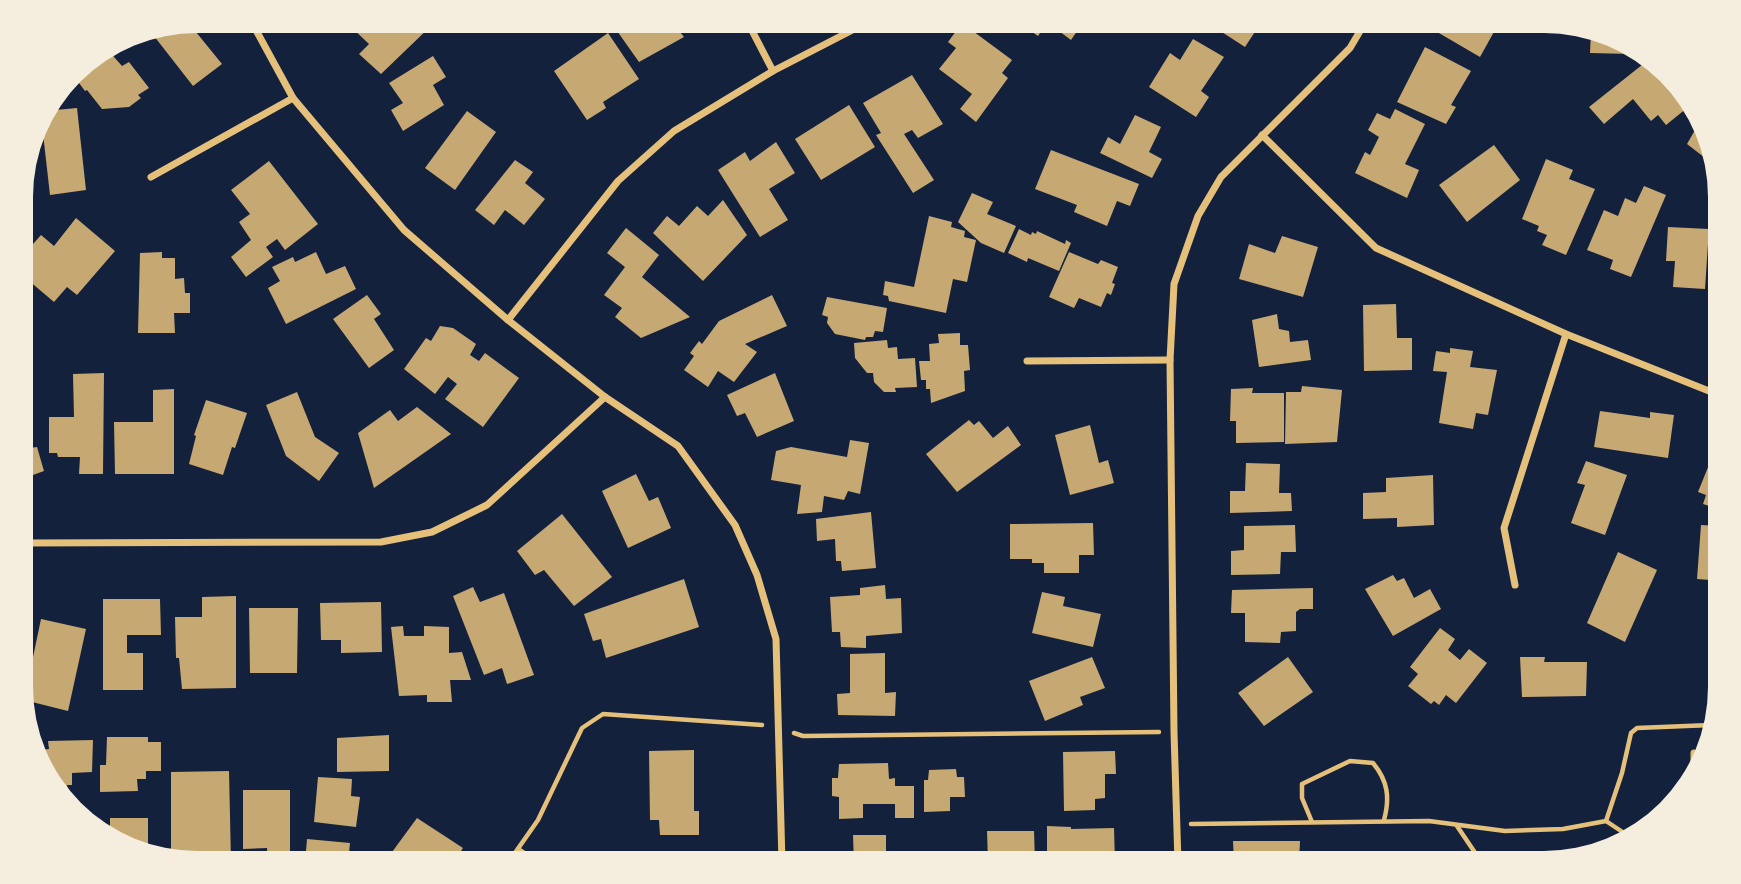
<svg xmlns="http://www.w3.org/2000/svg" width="1741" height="884" font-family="'Titillium Web',sans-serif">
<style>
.building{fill:#c6a872}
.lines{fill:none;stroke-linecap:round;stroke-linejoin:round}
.path{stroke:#e5c07b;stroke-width:4.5}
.minor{stroke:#e5c07b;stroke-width:7}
</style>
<rect width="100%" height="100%" fill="#14213d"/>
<g class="building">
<polygon points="198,21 203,27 196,32 222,64 193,86 154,36 158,31 158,29"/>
<polygon points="353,21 430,21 433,24 381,74 359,54 369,44 349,25"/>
<polygon points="610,21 699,21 680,32 684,37 639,62"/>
<polygon points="1016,21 1084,21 1071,40 1055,28 1052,32 1044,27 1038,36"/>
<polygon points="1218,21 1262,21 1245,47 1214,27"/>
<polygon points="1436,21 1500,21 1480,57 1432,29"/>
<polygon points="962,23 1012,60 1002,73 1008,78 976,122 960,109 972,94 939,69 956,48 948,42"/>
<polygon points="1591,32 1622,39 1636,52 1631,54 1590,53"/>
<polygon points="608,33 639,79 603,102 606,108 587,120 554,71"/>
<polygon points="1193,39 1224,57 1201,91 1209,97 1196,117 1149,87 1170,53 1180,60"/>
<polygon points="1425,47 1471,71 1451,105 1456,107 1446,124 1397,102"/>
<polygon points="107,49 122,66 129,62 149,88 138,95 141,98 129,107 102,109 87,90 85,91 73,75 81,65"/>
<polygon points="433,56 446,77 433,85 444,105 403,131 391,110 403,103 389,83"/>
<polygon points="1647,61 1663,75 1687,108 1666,125 1658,115 1651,121 1633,99 1604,124 1589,107"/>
<polygon points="912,75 943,124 918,138 912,130 904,134 934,180 913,193 876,135 881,133 863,103"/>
<polygon points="849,105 875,147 821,180 795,139"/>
<polygon points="77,108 86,190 50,195 41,116 45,111"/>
<polygon points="1395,109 1425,124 1405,164 1419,170 1407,198 1355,173 1365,152 1370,155 1379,137 1368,130 1377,113 1390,119"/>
<polygon points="467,111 496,132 455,190 425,168"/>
<polygon points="1135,115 1161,127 1149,152 1162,159 1152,178 1100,153 1108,137 1120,144"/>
<polygon points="1699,123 1712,157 1709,161 1687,144"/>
<polygon points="776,142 795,173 769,189 788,220 760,237 718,170 745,152 750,161"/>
<polygon points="1494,145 1520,180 1467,222 1439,185"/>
<polygon points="1051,150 1139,184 1130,206 1117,201 1107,226 1074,212 1077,205 1035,189"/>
<polygon points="1546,159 1573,170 1569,179 1595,189 1566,255 1542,245 1547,235 1537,231 1539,226 1522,219"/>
<polygon points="515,160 533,172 525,183 545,199 524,225 505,210 494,225 475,210"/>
<polygon points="269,161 318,224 285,250 277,239 266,247 273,257 246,277 231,257 251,240 239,222 250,214 231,190"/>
<polygon points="1644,186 1666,195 1631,277 1610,269 1613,260 1587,250 1604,210 1618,216 1625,198 1636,203"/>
<polygon points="972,193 993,202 987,214 1016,226 1004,253 981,243 958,222"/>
<polygon points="723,200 747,235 703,281 653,233 667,216 679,226 697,206 708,216"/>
<polygon points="929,216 952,222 951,227 965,231 964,237 976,240 967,282 953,279 946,313 889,301 888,296 883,295 885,281 914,287"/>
<polygon points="76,218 115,251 77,295 67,287 54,302 28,280 26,252 41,235 54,246"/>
<polygon points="1668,227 1709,229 1705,289 1673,287 1675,261 1666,261"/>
<polygon points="626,228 659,255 642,277 690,317 641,338 615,317 622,308 604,295 625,267 607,253"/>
<polygon points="1019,229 1031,235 1032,232 1036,234 1037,231 1065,244 1066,240 1071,243 1059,271 1028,258 1027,262 1008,253"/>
<polygon points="1282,236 1318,247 1303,297 1239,279 1249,244 1275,253"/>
<polygon points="162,252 162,258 175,258 175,279 184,278 185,293 190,293 190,313 174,313 175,333 138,333 140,253"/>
<polygon points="316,252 326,274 345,266 356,289 286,324 268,288 280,281 272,267 293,257 295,262"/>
<polygon points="1069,252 1098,264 1101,260 1118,267 1112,283 1115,284 1111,295 1107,293 1101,307 1079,298 1074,308 1049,297"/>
<polygon points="367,295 381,314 374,319 394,350 369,368 333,319"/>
<polygon points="772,295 787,326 745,344 757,352 734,382 718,371 708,387 684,370 694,356 690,353 699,341 702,344 719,321"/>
<polygon points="827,297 887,308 883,332 875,331 873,337 866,337 865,340 835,334 827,323 828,317 822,315"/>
<polygon points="1396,304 1397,338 1412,338 1412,370 1364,371 1363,305"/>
<polygon points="1277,314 1279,329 1289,331 1290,342 1308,340 1311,360 1259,367 1252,320"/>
<polygon points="440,326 453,328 476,344 470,355 479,361 485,353 519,378 483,427 445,399 457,384 448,377 435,394 404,369 426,338 431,341"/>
<polygon points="960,333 960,345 968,345 970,370 964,371 965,391 931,403 930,389 926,389 926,380 921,380 919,361 930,361 929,344 939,343 938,334"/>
<polygon points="887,340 888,348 897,347 898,359 915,358 917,387 895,388 896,392 884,392 874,382 873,373 867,373 855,358 854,343"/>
<polygon points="1450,348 1473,351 1470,367 1497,370 1488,415 1476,413 1473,429 1439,423 1447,372 1433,371 1436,351 1450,353"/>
<polygon points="104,373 103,474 79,474 80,457 58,457 57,453 49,453 49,417 74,417 73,374"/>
<polygon points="775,373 794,421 757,437 745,413 737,416 727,395"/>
<polygon points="1302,386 1342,390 1337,442 1285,444 1286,392 1301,392"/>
<polygon points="1253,388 1252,393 1284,393 1284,442 1236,443 1236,421 1230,421 1231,389"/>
<polygon points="174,389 174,474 115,474 114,422 153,422 153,390"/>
<polygon points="297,392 315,437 339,453 319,481 286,456 266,405"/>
<polygon points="206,400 247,413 235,448 232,447 223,475 189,464 196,436 194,435"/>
<polygon points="417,407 451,434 374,488 358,433 390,410 398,421"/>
<polygon points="1600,411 1650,418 1650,412 1674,415 1668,458 1594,447"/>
<polygon points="969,420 974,425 979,421 993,438 1008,426 1021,445 957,492 926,454"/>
<polygon points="22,423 30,448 37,447 44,471 22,479"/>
<polygon points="1090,425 1099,463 1108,460 1114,483 1070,495 1055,435"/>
<polygon points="850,440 869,443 860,494 848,491 844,500 824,496 822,512 797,514 801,485 771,480 776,451 791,447 847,457"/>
<polygon points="1719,440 1719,509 1703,504 1706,495 1698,492"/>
<polygon points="1586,461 1627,475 1605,535 1571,523 1585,485 1577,483"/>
<polygon points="1246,463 1280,464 1279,493 1291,493 1292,511 1230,513 1230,491 1245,491"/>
<polygon points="636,474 649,501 658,497 671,528 628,548 602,491"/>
<polygon points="1433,475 1434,525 1397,527 1397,518 1363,519 1363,493 1386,492 1386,478"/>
<polygon points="871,512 876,568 842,571 841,561 836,561 835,539 817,541 816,519"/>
<polygon points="562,514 612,577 574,606 544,570 535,575 517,551"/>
<polygon points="1093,523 1094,555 1079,555 1079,573 1044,573 1044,563 1032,563 1032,559 1010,559 1010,524"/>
<polygon points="1295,525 1296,552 1281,552 1280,574 1231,575 1231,551 1244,550 1244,526"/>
<polygon points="1701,525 1720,526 1720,572 1711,572 1710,580 1697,579"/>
<polygon points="1618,552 1657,570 1625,642 1587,623"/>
<polygon points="1393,575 1397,581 1404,578 1414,598 1430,589 1441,609 1393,636 1365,589"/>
<polygon points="684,579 699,627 606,658 601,639 593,641 584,614"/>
<polygon points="885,585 886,599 901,598 902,633 866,636 866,648 841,647 840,632 832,632 830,597 860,595 860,588"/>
<polygon points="473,587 480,602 504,593 534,675 507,684 502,668 484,675 453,596"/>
<polygon points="1313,588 1313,609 1300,609 1296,612 1296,631 1281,632 1280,643 1245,642 1245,613 1231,613 1232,590"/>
<polygon points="1042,592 1065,597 1063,606 1101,614 1093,647 1032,633"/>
<polygon points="236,596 236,688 182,689 179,658 176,658 175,617 202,617 202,597"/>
<polygon points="103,599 160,599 161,635 127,635 127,653 143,653 143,690 103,690"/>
<polygon points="381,602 382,652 341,653 341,640 321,640 320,603"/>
<polygon points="249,608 298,608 297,673 250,673"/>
<polygon points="41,619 86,629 68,711 24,700"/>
<polygon points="403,626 404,636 424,636 424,626 449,627 449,653 462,652 471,680 450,680 452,702 427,702 427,695 399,696 391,627"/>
<polygon points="1440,628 1455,639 1448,650 1460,660 1469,649 1487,663 1456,703 1446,695 1439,705 1434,701 1431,704 1408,686 1418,674 1410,667"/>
<polygon points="885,653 885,693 896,692 895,716 838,715 837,694 850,693 850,654"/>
<polygon points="1092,657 1105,688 1080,697 1083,705 1045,721 1029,681"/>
<polygon points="1288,657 1313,692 1264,726 1238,693"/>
<polygon points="1520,657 1545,657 1544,662 1587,662 1586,696 1522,697"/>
<polygon points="389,735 389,771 337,772 337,738"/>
<polygon points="107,737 148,737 148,742 161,742 161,771 146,771 146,779 137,779 138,791 100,792 100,765 106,765"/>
<polygon points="93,740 92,772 72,773 72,785 67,785 68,794 64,795 64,799 57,794 39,750 49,749 48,741"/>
<polygon points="694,750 694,811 699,811 699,835 660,835 659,820 650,820 649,751"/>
<polygon points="1115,751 1116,774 1105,774 1105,798 1095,799 1095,810 1064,811 1063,752"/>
<polygon points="888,763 889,779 895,778 895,786 914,786 914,818 895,818 895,804 863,804 863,818 839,819 839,797 832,796 832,778 838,778 839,764"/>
<polygon points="956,769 957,777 964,777 965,797 950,797 950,811 924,812 924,780 928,780 929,770"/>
<polygon points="229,771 231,862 197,863 171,857 171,772"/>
<polygon points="318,777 352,779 351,796 360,797 356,827 314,822"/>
<polygon points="243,790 290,790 290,862 268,862 267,848 243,849"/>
<polygon points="110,818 148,818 148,852 119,845 110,838"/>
<polygon points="417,818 463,848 453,863 384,863"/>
<polygon points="1047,826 1071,827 1071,829 1114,828 1115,863 1047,863"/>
<polygon points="987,831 1034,831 1035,863 988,863"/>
<polygon points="853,835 886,835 886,863 854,863"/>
<polygon points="307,839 350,843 348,863 305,863"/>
<polygon points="1233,841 1300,841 1299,863 1234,863"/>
</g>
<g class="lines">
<g class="path">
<polyline points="794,733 803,736 1159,732"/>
<polyline points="1606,821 1630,837"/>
<path d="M1312 822 1302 798V784L1350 761 1373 763C1388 781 1390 798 1384 820"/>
<polyline points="1191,824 1429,821 1505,831 1563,829 1606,821 1622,773 1631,733 1637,728 1711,725"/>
<polyline points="1457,826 1482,863"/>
<polyline points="518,849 538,862"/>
<polyline points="508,863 538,820 582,728 603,714 762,725"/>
</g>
<g class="minor">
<polyline points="251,21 293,98 404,230 508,320 605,397 678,446 735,525 757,575 776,639 782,863"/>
<polyline points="747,21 773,71"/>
<polyline points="1262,135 1376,248 1566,334 1719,395"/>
<polyline points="151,177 293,98"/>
<polyline points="508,320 618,181 674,131 773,71 870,21"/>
<polyline points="1027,361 1170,360"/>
<polyline points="22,543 381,542 432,532 487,505 605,397"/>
<polyline points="1515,585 1504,528 1566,334"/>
<polyline points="1694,753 1694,774"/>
<polyline points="1178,863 1174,732 1170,360 1174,284 1198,216 1221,177 1350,48 1366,21"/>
</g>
</g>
<path d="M0 0H1741V884H0ZM197 33H1544A164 164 0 0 1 1708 197V687A164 164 0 0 1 1544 851H197A164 164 0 0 1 33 687V197A164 164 0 0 1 197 33Z" fill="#f5edde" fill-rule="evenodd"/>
</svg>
